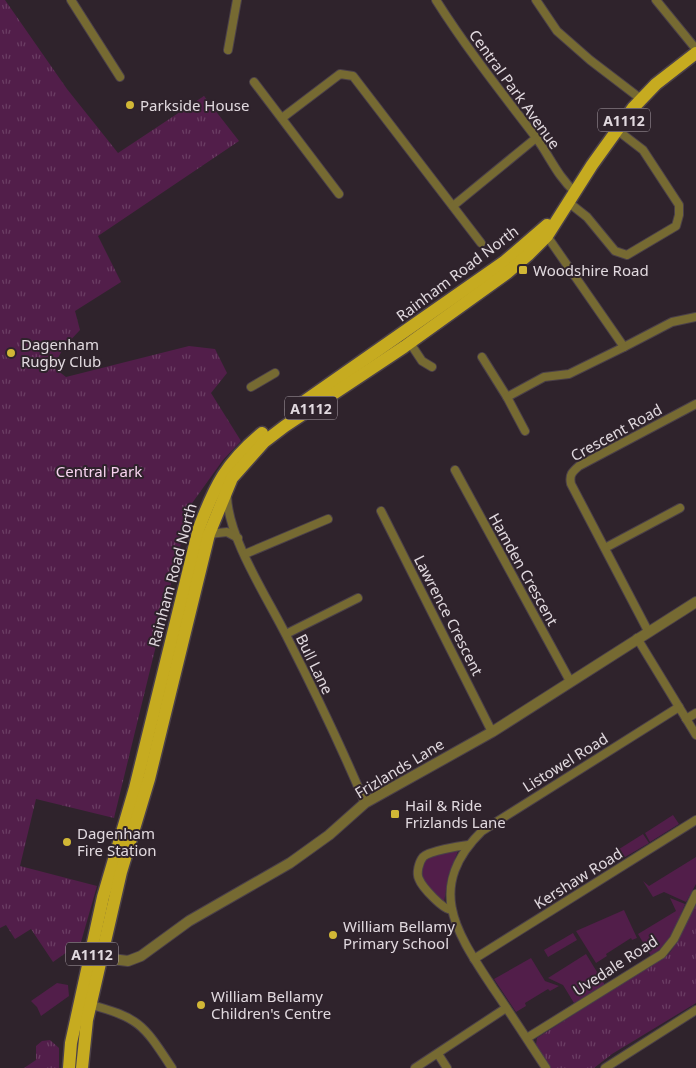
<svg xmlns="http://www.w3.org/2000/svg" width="696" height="1068" font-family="'Noto Sans',sans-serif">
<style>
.grass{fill:#521e4a}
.park{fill:url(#park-tufts)}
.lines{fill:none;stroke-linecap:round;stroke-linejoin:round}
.minor-casing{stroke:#4b4049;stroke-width:10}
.tertiary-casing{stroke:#4b4049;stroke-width:12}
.primary-casing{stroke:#4b4049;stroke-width:15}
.minor{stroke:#766a32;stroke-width:8}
.tertiary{stroke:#766a32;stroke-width:10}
.primary{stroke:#c6ab20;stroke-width:12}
.poi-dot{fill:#d1b736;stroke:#2f232c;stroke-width:2}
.labels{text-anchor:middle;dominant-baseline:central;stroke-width:4;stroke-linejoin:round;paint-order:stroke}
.shield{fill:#2f232c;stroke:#aca2a9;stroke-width:1}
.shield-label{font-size:14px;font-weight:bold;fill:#e1d9df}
.street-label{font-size:15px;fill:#e1d9df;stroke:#2f232c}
.poi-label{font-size:15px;fill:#e1d9df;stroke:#2f232c;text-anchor:start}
.park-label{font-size:15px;fill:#f8d3f0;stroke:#2f232c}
</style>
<defs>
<pattern id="park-tufts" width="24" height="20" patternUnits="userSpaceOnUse" patternTransform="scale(1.25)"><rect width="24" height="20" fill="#521e4a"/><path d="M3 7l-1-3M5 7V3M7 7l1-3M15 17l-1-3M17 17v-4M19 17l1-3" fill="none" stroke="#6b3e64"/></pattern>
</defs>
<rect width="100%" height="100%" fill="#2f232c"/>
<g class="grass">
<polygon points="673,815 679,824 650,842 645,833"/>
<polygon points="643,834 649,843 625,857 620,856 616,851"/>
<path d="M456 850 458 851 448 876 444 903C434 895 410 872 426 859 433 853 448 852 456 850Z"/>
<polygon points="696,857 696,884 686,902 664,892 653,897 643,881 649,886"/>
<path d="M670 898 685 904C677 924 670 944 651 956L638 934 676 911Z"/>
<polygon points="624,910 637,938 632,940 631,938 606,954 607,956 596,963 576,931"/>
<polygon points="573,933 577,940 548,957 544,950"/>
<polygon points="586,954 605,985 574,1003 563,985 548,978"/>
<polygon points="531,958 545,981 559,986 550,991 548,989 525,1003 526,1006 516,1012 494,979"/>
<polygon points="57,983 68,985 69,996 41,1016 37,1007 31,1001"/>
</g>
<g class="park">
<polygon points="0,0 5,0 67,89 118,153 204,96 239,141 98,236 121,282 75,311 80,330 64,347 53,367 66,377 189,346 215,349 227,373 211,393 241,441 223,460 190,506 114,818 36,799 20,866 97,886 81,942 53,962 31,929 15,939 6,925 0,928"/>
<polygon points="696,900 696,1003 612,1054 594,1068 551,1068 536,1045 537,1038 669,954 677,942"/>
<polygon points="50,1040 59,1048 59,1068 24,1068 36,1060 36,1046 42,1041"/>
</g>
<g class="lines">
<g class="minor-casing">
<g id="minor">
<polyline points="71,0 120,77"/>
<path d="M436 0C467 49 502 93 537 139 550 157 558 177 575 192"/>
<polyline points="536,0 557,31 590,60 641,99"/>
<polyline points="656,0 696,49"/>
<polyline points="228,50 237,0"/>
<polyline points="254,82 339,194"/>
<polyline points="282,118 340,74 353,76 481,243"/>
<polyline points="568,202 587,217 615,251 627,255 676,226 679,215 679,205 643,150 617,130"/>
<polyline points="453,206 536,138"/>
<polyline points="547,236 624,347 672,322 696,317"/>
<polyline points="410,343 422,361 432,367"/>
<polyline points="482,357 507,397"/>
<polyline points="251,387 275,373"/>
<polyline points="525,431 507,397 544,377 569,374 624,347"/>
<polyline points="455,470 570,681"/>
<path d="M227 496C228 538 267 597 286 635 314 690 341 746 365 803"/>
<polyline points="381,511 492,732"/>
<polyline points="209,534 227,532 238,538"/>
<polyline points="605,548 680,508"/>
<polyline points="245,554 328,519"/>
<path d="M648 631 571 484C569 475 572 472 579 466L696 404"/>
<polyline points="286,634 358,598"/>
<polyline points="637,638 696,735"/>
<polyline points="686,719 696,713"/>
<path d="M452 910C443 910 422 887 419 879 416 873 419 862 423 857 429 851 459 846 468 845"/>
<polyline points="474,959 696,820"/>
<path d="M88 1004C140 1018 143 1024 172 1068"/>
<polyline points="527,1038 662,954 674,939 696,894"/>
<polyline points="438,1054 447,1068"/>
<polyline points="415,1068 506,1008"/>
<path d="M546 1068C528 1041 511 1014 493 988 457 933 424 888 482 831L679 707"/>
<polyline points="605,1068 696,1010"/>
</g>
</g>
<g class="tertiary-casing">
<polyline id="tertiary" points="95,957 128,961 141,956 189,921 290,863 329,835 365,803 492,732 696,602"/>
</g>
<g class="primary-casing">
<g id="primary">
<polyline points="292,410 504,262 547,225"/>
<path d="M69 1068 71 1043 103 897 135 788 199 528C215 485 226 463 262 433"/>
<polyline points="82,1068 87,1020 121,872 149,779 209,534 232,478 264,442 285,426 404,347 507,273 528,255 547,236 592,165 633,108 656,84 696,53"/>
</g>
</g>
<use href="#minor" class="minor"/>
<use href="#tertiary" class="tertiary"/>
<use href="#primary" class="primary"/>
</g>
<g class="poi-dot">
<circle cx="130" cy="105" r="5"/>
<rect x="518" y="265" width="10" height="10" rx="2.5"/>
<circle cx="11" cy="353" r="5"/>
<rect x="390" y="809" width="10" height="10" rx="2.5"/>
<circle cx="67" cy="842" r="5"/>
<circle cx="333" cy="935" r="5"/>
<circle cx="201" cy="1005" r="5"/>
</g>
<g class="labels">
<g class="shield">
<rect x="598" y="108.5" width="52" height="23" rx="4"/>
<rect x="285" y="396.5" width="52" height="23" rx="4"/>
<rect x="66" y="942.5" width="52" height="23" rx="4"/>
</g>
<g class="shield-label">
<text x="624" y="120">A1112</text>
<text x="311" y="408">A1112</text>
<text x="92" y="954">A1112</text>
</g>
<g class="street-label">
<text transform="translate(515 89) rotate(54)">Central Park Avenue</text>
<text transform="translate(457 273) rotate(-37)">Rainham Road North</text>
<text transform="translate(616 432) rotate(-29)">Crescent Road</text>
<text transform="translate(524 569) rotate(61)">Hamden Crescent</text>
<text transform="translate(172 575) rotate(-75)">Rainham Road North</text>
<text transform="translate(449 615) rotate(63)">Lawrence Crescent</text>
<text transform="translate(315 664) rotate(64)">Bull Lane</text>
<text transform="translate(565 762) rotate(-32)">Listowel Road</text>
<text transform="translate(399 768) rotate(-31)">Frizlands Lane</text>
<text transform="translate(578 878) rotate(-32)">Kershaw Road</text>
<text transform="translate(615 965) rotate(-33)">Uvedale Road</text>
</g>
<g class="poi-label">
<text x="140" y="105">Parkside House</text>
<text x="533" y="270">Woodshire Road</text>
<text x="21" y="344">Dagenham<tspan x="21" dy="17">Rugby Club</tspan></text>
<text x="405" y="805">Hail &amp; Ride<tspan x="405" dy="17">Frizlands Lane</tspan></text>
<text x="77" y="833">Dagenham<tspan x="77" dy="17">Fire Station</tspan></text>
<text x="343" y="926">William Bellamy<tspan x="343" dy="17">Primary School</tspan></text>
<text x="211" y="996">William Bellamy<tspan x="211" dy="17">Children's Centre</tspan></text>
</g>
<g class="park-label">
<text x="99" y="471">Central Park</text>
</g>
</g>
</svg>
